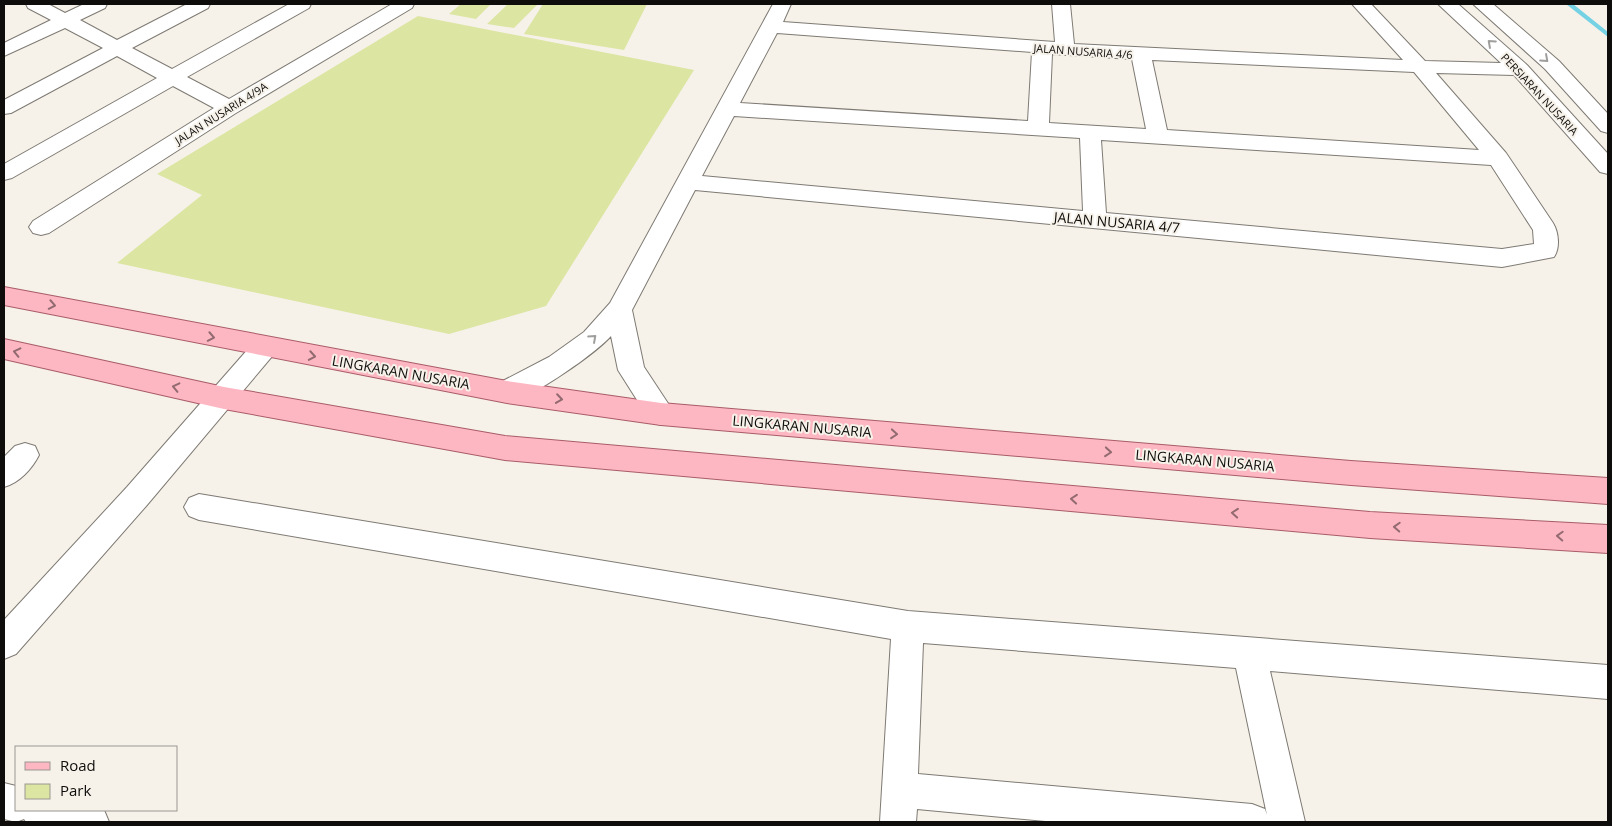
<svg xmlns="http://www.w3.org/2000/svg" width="1612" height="826" font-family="'Open Sans',sans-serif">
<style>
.green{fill:#dce5a2}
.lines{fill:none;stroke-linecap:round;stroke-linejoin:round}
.stream{fill:#75d1e4;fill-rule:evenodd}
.minor-casing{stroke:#7e7a73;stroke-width:2}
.major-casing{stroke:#a95c67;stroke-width:2}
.minor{fill:#fff;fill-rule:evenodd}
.major{fill:#fdb7c2;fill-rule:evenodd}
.oneway{stroke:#9f9e9d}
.oneway2{stroke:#926a70}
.labels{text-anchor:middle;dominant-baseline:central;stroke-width:4;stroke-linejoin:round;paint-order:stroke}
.far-street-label{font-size:11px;fill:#0f0d0b;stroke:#f6f2ea}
.street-label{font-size:14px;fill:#0f0d0b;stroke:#f6f2ea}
</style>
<rect width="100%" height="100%" fill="#f6f2ea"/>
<g class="green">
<polygon points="461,4 491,4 476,19 449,14"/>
<polygon points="508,4 538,4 514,28 487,24"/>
<polygon points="543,4 647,4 624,50 524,34"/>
<polygon points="418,16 694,70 546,306 449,334 117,263 202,195 157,174"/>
</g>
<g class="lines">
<polygon class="stream" points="1566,4 1573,4 1608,32 1608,37"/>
<g class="minor-casing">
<g id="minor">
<polygon points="26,4 48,4 65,13 84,4 107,4 105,8 80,20 117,40 187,4 210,4 208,8 132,48 172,69 289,4 311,4 309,8 187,77 229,99 392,4 414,4 412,8 236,113 49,233 41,235 33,233 29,227 33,221 214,108 173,86 12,178 4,180 4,164 157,78 117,56 11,113 4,114 4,100 103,48 65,28 4,56 4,43 51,20 28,8"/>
<path d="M773 4H791L783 22 1055 42 1052 4H1070L1074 44 1403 60 1352 4H1371L1425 61 1501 63 1438 4H1458L1527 65 1608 154V174L1600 172 1514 75 1436 73 1506 153 1553 223C1559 233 1560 248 1554 257L1502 267 695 190 632 310 644 367 675 414 671 422 661 425 651 422 618 370 611 336C597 352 530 400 508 402 505 403 501 401 497 400L493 392 497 384 549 357 584 332 610 303ZM777 33 1032 52 1028 121 740 103ZM1052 54 1132 59 1146 129 1049 123ZM1152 60 1414 72 1479 150 1167 130ZM734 116 1080 138 1083 211 702 176ZM1101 140 1491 165 1533 230 1534 244 1502 249 1106 213Z"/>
<polygon points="1473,4 1493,4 1559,61 1608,114 1608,133 1601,131 1545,69"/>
<polygon points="265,337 274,340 278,347 274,354 147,505 16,654 4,659 4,620 127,487 256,340"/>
<path d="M25 443 35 446 39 455C32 469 19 483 4 487V457L15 446Z"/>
<path d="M199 494 908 611 1608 665V699L1270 671 1305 822H1056L917 809 916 822H880L891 639 199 520 189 516 184 507 189 498ZM923 643 1236 668 1267 815 1265 809 1252 804 918 774Z"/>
<polygon points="4,783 16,786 16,810 104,810 109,822 26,822 24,819 16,822 4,819"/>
</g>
</g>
<g class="major-casing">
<g id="major">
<polygon points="4,287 507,381 661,403 1351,461 1608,478 1608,504 1351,485 661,425 507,403 4,305"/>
<polygon points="4,339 224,387 505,436 1370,512 1608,525 1608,553 1370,538 505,460 224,409 4,359"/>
</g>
</g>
<use href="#minor" class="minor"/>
<use href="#major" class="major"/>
</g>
<defs><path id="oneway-chevron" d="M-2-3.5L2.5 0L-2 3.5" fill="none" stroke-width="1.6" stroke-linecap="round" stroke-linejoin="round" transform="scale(1.25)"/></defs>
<g class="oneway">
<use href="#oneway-chevron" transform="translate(1491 43) rotate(-138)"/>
<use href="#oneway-chevron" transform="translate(1545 59) rotate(42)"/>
<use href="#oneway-chevron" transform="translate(593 338) rotate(-42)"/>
</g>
<g class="oneway2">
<use href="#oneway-chevron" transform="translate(52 305) rotate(11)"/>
<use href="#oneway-chevron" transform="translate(211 337) rotate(11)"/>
<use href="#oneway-chevron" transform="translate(17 352) rotate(-167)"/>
<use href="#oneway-chevron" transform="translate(312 356) rotate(10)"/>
<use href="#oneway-chevron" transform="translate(176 387) rotate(-167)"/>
<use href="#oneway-chevron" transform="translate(559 399) rotate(8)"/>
<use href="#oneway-chevron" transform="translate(894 434) rotate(5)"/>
<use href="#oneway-chevron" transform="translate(1108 452) rotate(5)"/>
<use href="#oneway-chevron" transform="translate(1074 499) rotate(-175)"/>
<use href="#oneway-chevron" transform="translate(1235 513) rotate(-175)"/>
<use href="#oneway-chevron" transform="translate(1397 527) rotate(-177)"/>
<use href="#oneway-chevron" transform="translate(1560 536) rotate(-177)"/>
</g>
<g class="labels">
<g class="far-street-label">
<text transform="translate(1083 51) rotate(4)">JALAN NUSARIA 4/6</text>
<text transform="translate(1540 94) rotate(47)">PERSIARAN NUSARIA</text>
<text transform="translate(221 113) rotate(-32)">JALAN NUSARIA 4/9A</text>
</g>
<g class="street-label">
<text transform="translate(1117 222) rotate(5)">JALAN NUSARIA 4/7</text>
<text transform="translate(401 372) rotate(10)">LINGKARAN NUSARIA</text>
<text transform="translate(802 426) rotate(5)">LINGKARAN NUSARIA</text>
<text transform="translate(1205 460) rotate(5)">LINGKARAN NUSARIA</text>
</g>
</g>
<rect width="1612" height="826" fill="none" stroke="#0f0d0b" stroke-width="10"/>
<rect x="15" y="746" width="162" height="65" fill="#f6f2ea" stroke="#9a9691"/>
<rect x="25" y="762" width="25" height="8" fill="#fdb7c2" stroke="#9a9691"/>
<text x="60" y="771" font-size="15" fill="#0f0d0b">Road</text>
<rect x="25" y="784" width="25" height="15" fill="#dce5a2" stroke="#9a9691"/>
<text x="60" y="796" font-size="15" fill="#0f0d0b">Park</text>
</svg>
